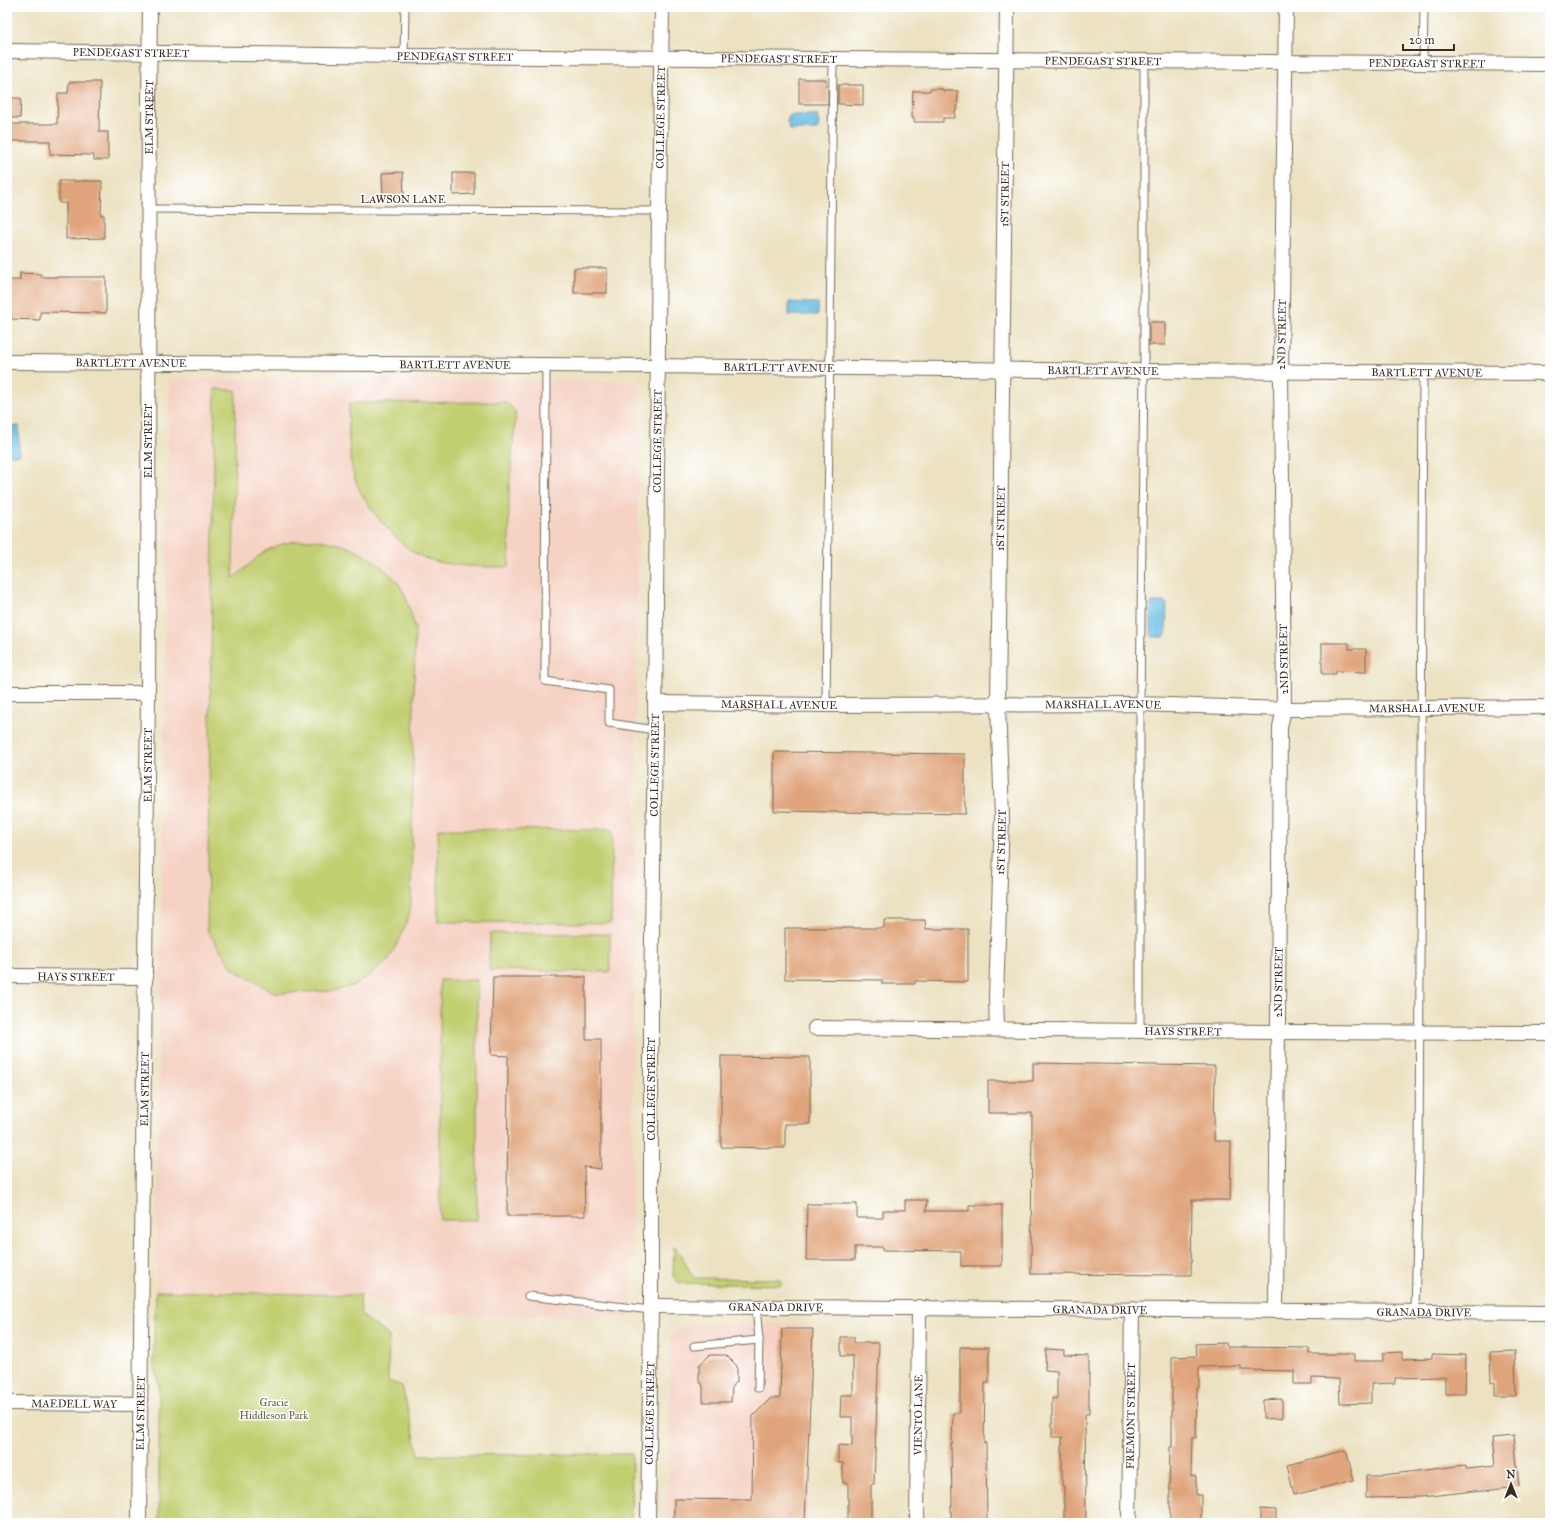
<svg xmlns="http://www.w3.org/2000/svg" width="1557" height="1530" font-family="'IM FELL Great Primer',serif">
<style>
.built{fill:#f5d2c3}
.green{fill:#c1cf71;stroke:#7e7c48}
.water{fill:#64bbe1;stroke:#507280}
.building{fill:#e0a47c}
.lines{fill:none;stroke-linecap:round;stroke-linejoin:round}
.lane-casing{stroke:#796a57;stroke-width:9}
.street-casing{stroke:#796a57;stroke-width:16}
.lane{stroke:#fff;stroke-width:7}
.street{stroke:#fff;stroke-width:14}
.labels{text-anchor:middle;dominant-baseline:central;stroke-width:3;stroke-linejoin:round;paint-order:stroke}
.street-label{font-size:11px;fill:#3b2a1e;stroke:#fff}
.park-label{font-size:11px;fill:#635c37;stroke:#fff}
</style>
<rect width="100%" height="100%" fill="#fff"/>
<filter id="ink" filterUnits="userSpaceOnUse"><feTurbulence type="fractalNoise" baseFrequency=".025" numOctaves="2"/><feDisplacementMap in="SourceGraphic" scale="8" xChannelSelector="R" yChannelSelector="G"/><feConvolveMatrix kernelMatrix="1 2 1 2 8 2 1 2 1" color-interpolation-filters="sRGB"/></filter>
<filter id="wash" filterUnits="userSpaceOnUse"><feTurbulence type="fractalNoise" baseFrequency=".012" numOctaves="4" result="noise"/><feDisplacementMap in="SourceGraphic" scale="16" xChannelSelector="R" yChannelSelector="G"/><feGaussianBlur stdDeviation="0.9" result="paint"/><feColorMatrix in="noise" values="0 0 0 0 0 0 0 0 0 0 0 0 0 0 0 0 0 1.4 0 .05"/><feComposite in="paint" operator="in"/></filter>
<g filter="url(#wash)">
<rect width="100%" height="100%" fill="#ece2c2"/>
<g class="built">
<polygon points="169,379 630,381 637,383 639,387 631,1317 402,1313 360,1295 156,1291"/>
<polygon points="690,1323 813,1324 808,1523 667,1523 671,1337 684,1325"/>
</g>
<g class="green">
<path d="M215 389 236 390 233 578C247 569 256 555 272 548 310 531 354 542 385 570 389 574 395 578 398 583 408 596 410 613 415 628L411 902 409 916 400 939 388 960 374 972 355 985 333 991 275 993 234 970 207 930Z"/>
<path d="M506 402 516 412 509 489V567C482 567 453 567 427 559 408 552 388 531 376 515 369 506 358 490 355 479 347 454 349 428 349 403Z"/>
<polygon points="438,829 612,830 611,923 438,922"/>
<polygon points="490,933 610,934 610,972 489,970"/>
<rect x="440" y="980" width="37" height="240"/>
<polygon points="675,1246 694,1278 781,1279 781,1285 679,1283 673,1276 674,1247"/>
<polygon points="156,1291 360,1295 361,1315 389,1336 388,1381 402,1386 419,1455 632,1454 631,1523 159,1523 159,1385 153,1363"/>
</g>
<g class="water">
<polygon points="790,115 817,115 819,124 817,130 790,130 787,121"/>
<polygon points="789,302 818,303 818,315 789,315"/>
<rect x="7" y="426" width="12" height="29"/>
<polygon points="1153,602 1164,602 1167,604 1166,635 1164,637 1152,637 1151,635 1151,603"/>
</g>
<g id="blocks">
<g class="building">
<polygon points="799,79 826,79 826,86 828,86 828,104 799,104"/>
<polygon points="69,82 100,82 99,132 108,132 108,160 94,160 94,155 50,154 50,141 8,141 8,124 57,124 58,93 68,93"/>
<polygon points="838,85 863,85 863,105 838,104"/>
<polygon points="930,89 943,89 943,91 958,91 957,110 955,111 955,118 943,118 943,122 914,122 914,118 912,118 913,91 930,91"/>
<polygon points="7,98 21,98 20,118 7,118"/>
<polygon points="403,172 404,197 383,197 382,173"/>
<polygon points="453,173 474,173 474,194 453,195"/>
<polygon points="59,181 102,181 101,215 104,215 104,238 66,239 66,203 59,203"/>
<rect x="574" y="268" width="33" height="25"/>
<polygon points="20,273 41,274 41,277 106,277 106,313 40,312 40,320 7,319 7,280 20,280"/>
<rect x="1149" y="322" width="16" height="23"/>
<polygon points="1322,643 1349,643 1349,649 1366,649 1366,672 1336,671 1336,674 1322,674"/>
<polygon points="774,752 965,754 965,814 774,811"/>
<polygon points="884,920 925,920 926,929 968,929 968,982 915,981 915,984 882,984 882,980 785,979 785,928 884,928"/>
<polygon points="493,977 586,977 586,1039 601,1039 601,1169 584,1167 585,1216 507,1216 508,1056 491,1055"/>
<polygon points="721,1056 810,1057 810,1124 785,1124 785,1148 721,1147"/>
<polygon points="1033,1063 1215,1066 1214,1141 1231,1141 1230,1200 1192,1200 1191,1275 1031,1274 1032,1113 988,1113 988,1081 1033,1081"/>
<polygon points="905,1200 927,1200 926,1211 969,1211 969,1205 1002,1205 1002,1266 961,1266 961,1251 883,1250 883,1247 855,1247 855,1260 806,1260 807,1204 857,1204 857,1218 883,1218 883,1210 905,1210"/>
<polygon points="782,1329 813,1329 805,1523 674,1523 674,1499 752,1500 753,1416 771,1398 780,1398"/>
<polygon points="841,1337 854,1337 854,1343 879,1343 874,1484 871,1484 871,1523 848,1523 848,1483 843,1483 843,1463 838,1463 838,1445 852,1446 852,1417 840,1417 841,1395 853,1395 853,1356 841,1356"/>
<polygon points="1226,1343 1227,1347 1309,1348 1309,1354 1354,1354 1354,1361 1383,1361 1383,1353 1402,1352 1402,1359 1432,1358 1432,1354 1466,1355 1465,1394 1445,1394 1445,1377 1395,1378 1395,1383 1371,1384 1371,1403 1340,1404 1339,1379 1312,1378 1312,1384 1294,1384 1294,1371 1241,1370 1241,1366 1199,1367 1199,1388 1197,1388 1196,1438 1192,1438 1191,1476 1196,1476 1196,1495 1201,1495 1201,1523 1170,1523 1170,1489 1169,1489 1170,1447 1172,1447 1172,1357 1197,1356 1196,1344"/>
<polygon points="960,1347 989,1347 989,1383 985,1383 984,1443 986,1443 987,1523 951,1523 951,1506 952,1506 951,1444 952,1444 953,1413 960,1413"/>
<polygon points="1046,1349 1064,1350 1064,1355 1089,1356 1089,1414 1085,1414 1086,1523 1064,1523 1064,1486 1062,1486 1062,1437 1052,1437 1052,1398 1057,1399 1057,1371 1045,1370"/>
<polygon points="1515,1351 1516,1396 1495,1396 1495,1382 1491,1382 1490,1352"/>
<polygon points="710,1355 726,1355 737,1366 737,1382 732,1386 731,1402 703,1402 703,1386 699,1381 699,1365"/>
<polygon points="1282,1399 1282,1418 1263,1419 1263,1400"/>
<polygon points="1514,1436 1519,1486 1421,1497 1366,1498 1366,1476 1384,1476 1384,1475 1466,1465 1466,1469 1495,1466 1492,1438"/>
<polygon points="1346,1450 1354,1480 1294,1495 1287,1465"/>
<polygon points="1260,1509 1276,1510 1276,1523 1260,1523"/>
</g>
</g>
</g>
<g filter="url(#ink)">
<use href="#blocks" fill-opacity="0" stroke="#796a57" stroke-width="1"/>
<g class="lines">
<g class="lane-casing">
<g id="lane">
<polyline points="404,56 405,7"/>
<polyline points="1423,63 1424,7"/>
<polyline points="148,209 659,211"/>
<polyline points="546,365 545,681 609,690 609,723 655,730"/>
<polyline points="826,705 833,58"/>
<polyline points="1140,1030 1140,704 1144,371 1144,61"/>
<polyline points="528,1296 651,1310"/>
<polyline points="756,1306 759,1340 758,1388"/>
<polyline points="1415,1311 1419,1161 1423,373"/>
<polyline points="694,1346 759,1340"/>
</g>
</g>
<g class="street-casing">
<g id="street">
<path id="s1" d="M7 51 404 56 1550 64"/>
<path id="s2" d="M7 362 546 365 1144 371 1550 373"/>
<polyline points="7,693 148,693"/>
<path id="s3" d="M655 703 826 705 1140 704 1284 709 1550 707"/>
<path id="s4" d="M7 976 146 977"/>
<path id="s5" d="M815 1028 1277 1032 1550 1033"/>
<path id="s6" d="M997 1028 996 998 1002 817 998 704 1007 7"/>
<path id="s7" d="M651 1306 1550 1313"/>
<path id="s8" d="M1276 1310 1280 727 1284 709 1281 372 1286 7"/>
<path id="s9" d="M7 1403 140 1404"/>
<path id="s10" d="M139 1523C142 1246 147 969 148 693 149 464 147 236 150 7"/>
<path id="s11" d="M648 1523 651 1310V1005L655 730 659 211 662 7"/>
<path id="s12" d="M917 1523 919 1307"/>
<path id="s13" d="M1129 1523 1132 1309"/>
</g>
</g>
<use href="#lane" class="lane"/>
<use href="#street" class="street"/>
</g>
</g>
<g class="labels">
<g class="street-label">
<text stroke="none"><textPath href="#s1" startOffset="124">PENDEGAST STREET</textPath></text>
<text stroke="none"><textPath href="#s1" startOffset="448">PENDEGAST STREET</textPath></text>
<text stroke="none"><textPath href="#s1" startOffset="772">PENDEGAST STREET</textPath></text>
<text stroke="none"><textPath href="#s1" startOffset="1096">PENDEGAST STREET</textPath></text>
<text stroke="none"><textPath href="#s1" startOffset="1420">PENDEGAST STREET</textPath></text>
<text stroke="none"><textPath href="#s10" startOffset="1406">ELM STREET</textPath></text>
<text stroke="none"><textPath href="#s11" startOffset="1406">COLLEGE STREET</textPath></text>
<text stroke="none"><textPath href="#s6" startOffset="834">1ST STREET</textPath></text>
<text x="403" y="199">LAWSON LANE</text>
<text stroke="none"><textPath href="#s8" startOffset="976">2ND STREET</textPath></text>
<text stroke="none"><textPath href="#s2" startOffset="124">BARTLETT AVENUE</textPath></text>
<text stroke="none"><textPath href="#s2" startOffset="448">BARTLETT AVENUE</textPath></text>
<text stroke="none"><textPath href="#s2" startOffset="772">BARTLETT AVENUE</textPath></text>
<text stroke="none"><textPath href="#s2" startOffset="1096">BARTLETT AVENUE</textPath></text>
<text stroke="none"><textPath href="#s2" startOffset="1420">BARTLETT AVENUE</textPath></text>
<text transform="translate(148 441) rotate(-90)">ELM STREET</text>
<text stroke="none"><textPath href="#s11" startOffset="1082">COLLEGE STREET</textPath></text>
<text stroke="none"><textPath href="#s6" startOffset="510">1ST STREET</textPath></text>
<text transform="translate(1284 659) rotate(-91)">2ND STREET</text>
<text stroke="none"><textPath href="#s3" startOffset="124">MARSHALL AVENUE</textPath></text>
<text stroke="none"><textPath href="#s3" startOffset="448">MARSHALL AVENUE</textPath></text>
<text stroke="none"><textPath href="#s3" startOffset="772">MARSHALL AVENUE</textPath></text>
<text stroke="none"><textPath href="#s10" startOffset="758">ELM STREET</textPath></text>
<text stroke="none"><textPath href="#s11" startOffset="758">COLLEGE STREET</textPath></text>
<text stroke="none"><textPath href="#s6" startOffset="186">1ST STREET</textPath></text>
<text stroke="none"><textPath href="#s4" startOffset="69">HAYS STREET</textPath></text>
<text stroke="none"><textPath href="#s8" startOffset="328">2ND STREET</textPath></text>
<text stroke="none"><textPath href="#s5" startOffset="368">HAYS STREET</textPath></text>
<text stroke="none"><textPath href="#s10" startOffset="434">ELM STREET</textPath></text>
<text transform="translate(651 1089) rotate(-90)">COLLEGE STREET</text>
<text stroke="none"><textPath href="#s7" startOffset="125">GRANADA DRIVE</textPath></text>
<text stroke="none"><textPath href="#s7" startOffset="449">GRANADA DRIVE</textPath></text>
<text stroke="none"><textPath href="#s7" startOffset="773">GRANADA DRIVE</textPath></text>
<text stroke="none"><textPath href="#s9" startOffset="67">MAEDELL WAY</textPath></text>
<text stroke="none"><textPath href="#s10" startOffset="110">ELM STREET</textPath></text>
<text stroke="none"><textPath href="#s11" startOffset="110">COLLEGE STREET</textPath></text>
<text stroke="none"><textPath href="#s12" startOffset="108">VIENTO LANE</textPath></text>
<text stroke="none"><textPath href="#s13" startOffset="107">FREMONT STREET</textPath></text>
</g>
<g class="park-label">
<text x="274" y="1402">Gracie<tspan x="274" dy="13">Hiddleson Park</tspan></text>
</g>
</g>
<rect width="1557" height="1530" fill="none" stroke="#fff" stroke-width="24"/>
<g transform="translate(1511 1484)" stroke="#ffffff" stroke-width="3" paint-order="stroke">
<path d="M0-3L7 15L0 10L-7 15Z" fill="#3b2a1e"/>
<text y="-6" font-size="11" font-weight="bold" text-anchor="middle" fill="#3b2a1e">N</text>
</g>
<path d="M1403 44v6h51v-6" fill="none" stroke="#3b2a1e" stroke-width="2"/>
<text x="1409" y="44" font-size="12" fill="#3b2a1e" stroke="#ffffff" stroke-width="3" paint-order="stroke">20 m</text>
</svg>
